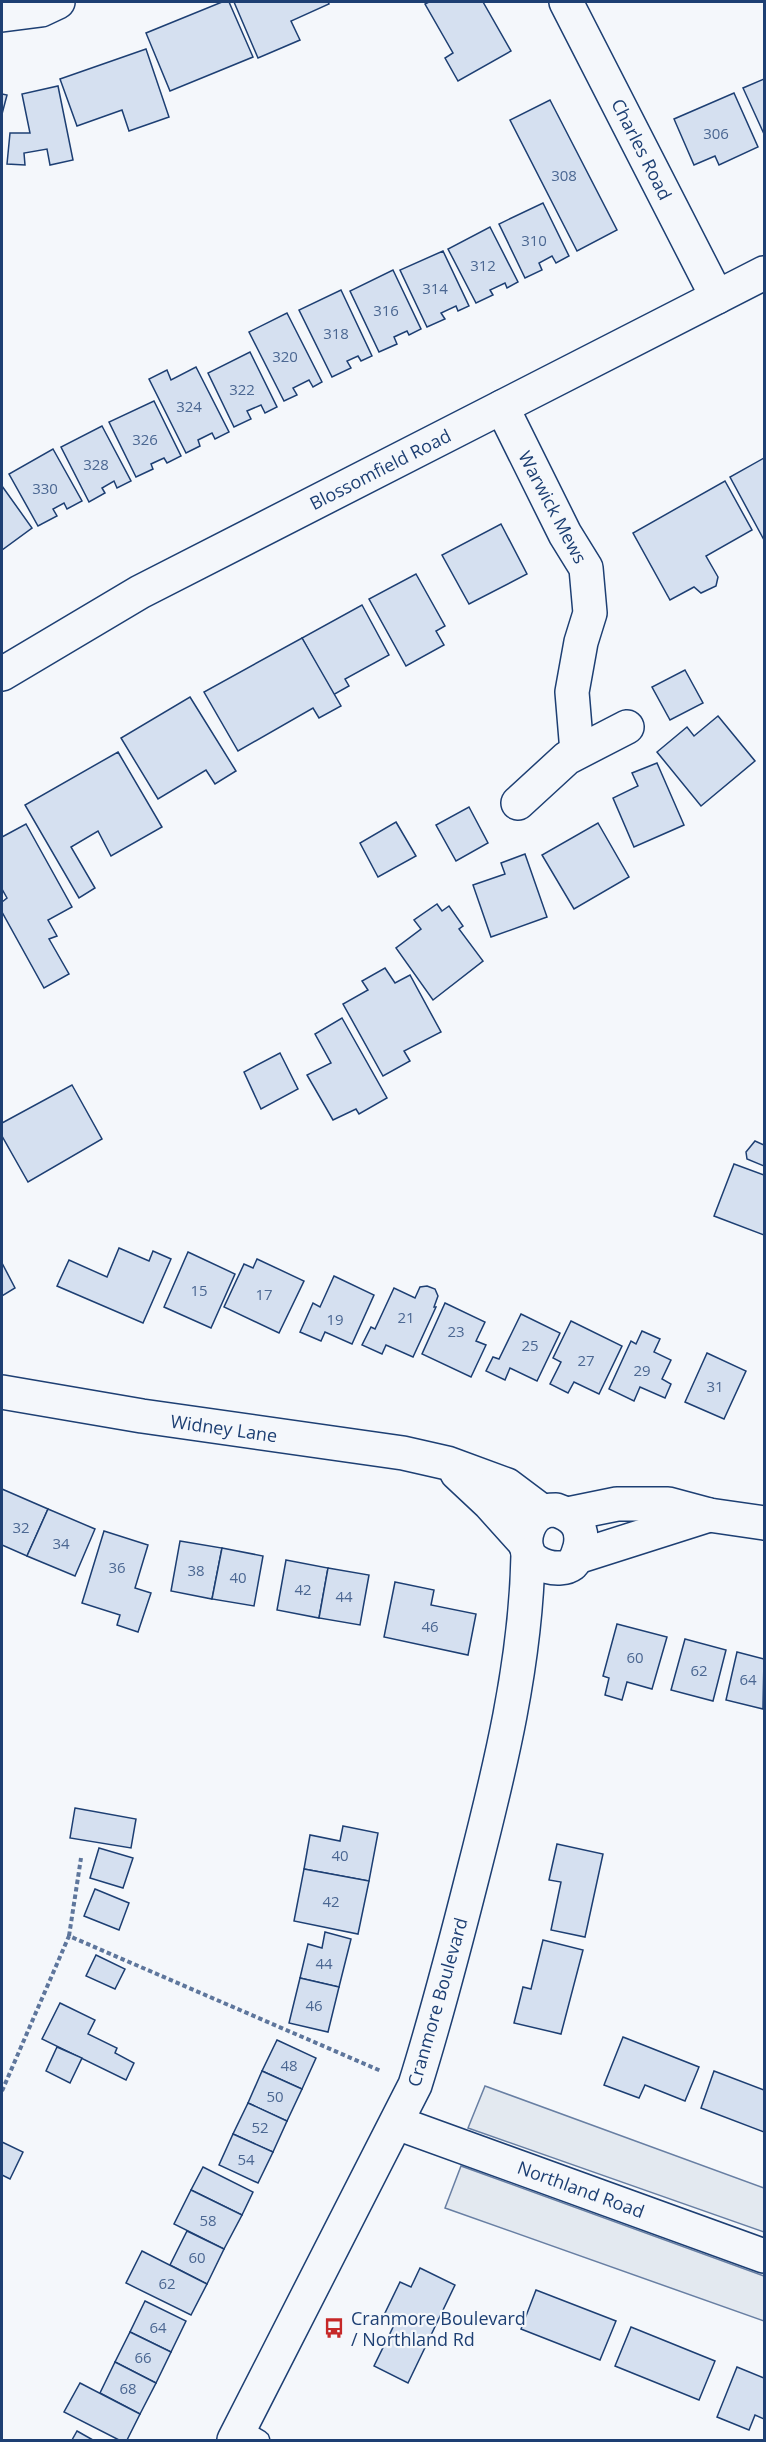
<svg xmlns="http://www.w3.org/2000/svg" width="766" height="2442" font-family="'Open Sans',sans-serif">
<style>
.green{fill:#e3e9f0;stroke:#687fa3;stroke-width:1.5}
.building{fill:#d5e0f0;stroke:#1d3f73;stroke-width:1.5}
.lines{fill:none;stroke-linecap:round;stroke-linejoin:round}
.lane-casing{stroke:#1d3f73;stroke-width:21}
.street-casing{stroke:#1d3f73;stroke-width:36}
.secondary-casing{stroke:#1d3f73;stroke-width:36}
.path{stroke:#5e769c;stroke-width:4;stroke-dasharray:4.5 3;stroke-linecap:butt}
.lane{stroke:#f4f7fb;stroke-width:18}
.street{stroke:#f4f7fb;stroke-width:33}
.secondary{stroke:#f4f7fb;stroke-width:33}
.labels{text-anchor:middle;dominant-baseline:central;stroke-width:4.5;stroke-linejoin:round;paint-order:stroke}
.number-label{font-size:15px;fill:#4b6792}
.street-label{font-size:18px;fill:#1d3f73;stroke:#f4f7fb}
.poi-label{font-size:18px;fill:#1d3f73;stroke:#f4f7fb;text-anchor:start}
</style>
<rect width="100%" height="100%" fill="#f4f7fb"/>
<g class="green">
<polygon points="485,2086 764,2188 764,2232 468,2128"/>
<polygon points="461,2166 764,2276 764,2321 445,2208"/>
</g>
<g class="building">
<polygon points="222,2 229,2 253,57 170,91 146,33"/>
<polygon points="234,2 328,2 329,4 291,21 300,40 258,58"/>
<polygon points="429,2 483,2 511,51 458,81 445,58 453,53 425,4"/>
<polygon points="146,49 169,117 129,131 122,110 77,126 60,79"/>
<polygon points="764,79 764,134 743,88"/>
<polygon points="58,86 73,160 50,165 47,149 24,153 25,165 7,164 10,133 30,133 22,94"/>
<polygon points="734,93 758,147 719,165 715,156 694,165 674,119"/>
<polygon points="2,94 7,95 2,114"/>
<polygon points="550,100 617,230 577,251 510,120"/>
<polygon points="543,203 569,256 556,263 552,256 539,263 542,270 525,278 499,224"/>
<polygon points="490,227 518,282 507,288 505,283 490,290 493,295 476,303 448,249"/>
<polygon points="443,251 469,306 458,311 456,306 441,313 445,319 427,327 400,270"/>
<polygon points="393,270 421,329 409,335 407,331 394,337 397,344 379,352 350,291"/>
<polygon points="341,290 372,356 361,361 358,356 347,361 351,368 332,377 299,310"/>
<polygon points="287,313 322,382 313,387 309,380 293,388 297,395 284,401 249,332"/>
<polygon points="250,352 277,407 265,413 261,405 247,411 251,419 234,427 208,373"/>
<polygon points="196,367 229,432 215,439 212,433 198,440 200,446 186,453 149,379 167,370 171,380"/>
<polygon points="154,401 181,456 167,463 164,458 151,464 153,469 136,477 109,422"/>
<polygon points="102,426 131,481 117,488 114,481 102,488 105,493 89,502 61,447"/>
<polygon points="53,449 82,501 67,509 64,503 53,509 57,516 38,526 9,474"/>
<polygon points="764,458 764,540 730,477"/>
<polygon points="725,481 752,530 706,556 718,577 716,586 701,593 694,587 670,600 633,533"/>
<polygon points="2,486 32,528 2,550"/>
<polygon points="501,524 527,574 469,604 442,555"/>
<polygon points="416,574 445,626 436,631 444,645 406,666 369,599"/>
<polygon points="362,605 389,655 345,679 349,686 333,695 302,638"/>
<polygon points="302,638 341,706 319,718 313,708 238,751 204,692"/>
<polygon points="685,670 703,703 670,720 652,687"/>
<polygon points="190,697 236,771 215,784 206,770 158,799 121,738"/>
<polygon points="718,716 755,761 701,806 657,752 687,727 694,736"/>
<polygon points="118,752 162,827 111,856 98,831 71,847 95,888 79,898 25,805"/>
<polygon points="657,763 684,825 634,847 613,798 638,786 632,773"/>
<polygon points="469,807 488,843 456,861 436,825"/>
<polygon points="396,822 416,856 378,877 360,843"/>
<polygon points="598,823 629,877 574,909 542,855"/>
<polygon points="26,824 72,907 48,920 57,936 49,939 69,974 44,988 2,912 2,902 7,898 2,889 2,837"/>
<polygon points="525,854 547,917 491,937 473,885 505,874 501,863"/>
<polygon points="437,904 442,911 449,906 463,926 459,929 483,961 433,1000 396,948 421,929 414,920"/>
<polygon points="385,968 395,983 410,975 441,1032 404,1051 410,1061 383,1076 343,1004 368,990 362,981"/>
<polygon points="342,1018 387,1098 359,1114 356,1109 333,1120 307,1075 331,1063 315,1034"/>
<polygon points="280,1053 298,1089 261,1109 244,1072"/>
<polygon points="72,1085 102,1139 28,1182 2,1136 2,1123"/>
<polygon points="755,1141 764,1145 764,1166 747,1159 746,1152"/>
<polygon points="734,1164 764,1175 764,1235 714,1216"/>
<polygon points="119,1248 149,1261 153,1251 171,1259 143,1323 57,1286 69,1260 107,1277"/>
<polygon points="188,1252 235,1274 211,1328 164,1307"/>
<polygon points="257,1259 304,1281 279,1333 224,1307 244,1264 253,1268"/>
<polygon points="2,1263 15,1288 2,1296"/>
<polygon points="334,1276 374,1295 352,1344 325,1332 321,1341 300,1332 313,1303 320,1307"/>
<polygon points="427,1286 435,1289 438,1296 434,1307 436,1307 413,1357 386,1345 382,1354 362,1345 371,1327 375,1329 394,1288 415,1298 420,1287"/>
<polygon points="445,1303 485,1322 476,1341 486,1345 471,1377 422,1354"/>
<polygon points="521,1314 560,1333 537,1381 510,1368 505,1380 486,1371 493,1357 499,1359"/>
<polygon points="571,1321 622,1346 599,1394 574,1382 568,1393 550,1384 561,1362 553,1358"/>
<polygon points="642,1331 660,1339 654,1352 671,1360 662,1379 671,1384 665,1398 640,1387 634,1401 609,1389 631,1341 636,1344"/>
<polygon points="707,1353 746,1371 724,1419 685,1402"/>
<polygon points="2,1489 48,1509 27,1556 2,1545"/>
<polygon points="48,1509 95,1529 75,1576 27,1556"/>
<polygon points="104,1531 148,1545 135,1588 151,1593 138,1632 117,1625 120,1615 82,1603"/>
<polygon points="180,1541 222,1548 212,1599 171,1591"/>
<polygon points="222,1548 263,1556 254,1606 212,1599"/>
<polygon points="286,1560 328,1568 319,1618 277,1610"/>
<polygon points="328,1568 369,1575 360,1625 319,1618"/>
<polygon points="395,1582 434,1590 431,1605 476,1614 468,1655 384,1637"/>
<polygon points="617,1624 667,1637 652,1689 627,1682 622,1700 605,1695 609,1678 603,1676"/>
<polygon points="685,1639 726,1650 713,1701 671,1690"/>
<polygon points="737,1652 764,1659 763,1709 726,1700"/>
<polygon points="75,1808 136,1819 131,1848 70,1838"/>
<polygon points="343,1826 378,1833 369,1881 304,1869 310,1835 340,1841"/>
<polygon points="557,1844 603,1854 585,1937 551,1930 561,1882 549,1880"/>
<polygon points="99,1848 133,1858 123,1888 90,1878"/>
<polygon points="304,1869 369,1881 358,1934 294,1921"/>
<polygon points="95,1889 129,1903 119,1930 84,1916"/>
<polygon points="325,1932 351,1939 339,1987 300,1978 308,1944 322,1948"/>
<polygon points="543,1940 583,1950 561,2034 514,2023 523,1987 531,1989"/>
<polygon points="96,1955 125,1969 115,1989 86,1976"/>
<polygon points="300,1978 339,1987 328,2032 289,2023"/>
<polygon points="60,2003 95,2020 88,2034 117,2048 115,2053 134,2063 126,2080 42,2039"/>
<polygon points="623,2037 699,2067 685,2101 645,2085 639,2098 604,2085"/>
<polygon points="277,2040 316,2058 302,2089 262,2071"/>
<polygon points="57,2047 82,2058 70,2083 46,2071"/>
<polygon points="262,2071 302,2089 287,2121 248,2103"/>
<polygon points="714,2071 764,2090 764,2132 701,2108"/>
<polygon points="248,2103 287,2121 273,2152 233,2134"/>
<polygon points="233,2134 273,2152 258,2183 219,2165"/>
<polygon points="2,2142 23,2152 10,2179 2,2175"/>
<polygon points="203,2167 253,2192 242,2215 191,2190"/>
<polygon points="191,2190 242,2215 224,2249 174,2224"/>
<polygon points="187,2231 224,2249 207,2284 170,2265"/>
<polygon points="142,2251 207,2284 191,2315 126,2283"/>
<polygon points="420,2268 455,2285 408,2383 374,2366 397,2319 385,2313 400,2282 411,2287"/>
<polygon points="536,2290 616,2321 600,2360 521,2329"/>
<polygon points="145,2301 186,2321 171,2352 130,2332"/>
<polygon points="631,2327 715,2361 699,2400 615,2366"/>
<polygon points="130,2332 171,2352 156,2383 115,2362"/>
<polygon points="115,2362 156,2383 140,2414 100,2393"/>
<polygon points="737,2367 764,2378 764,2419 755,2415 749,2430 717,2417"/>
<polygon points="80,2383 140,2414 127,2440 119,2440 64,2412"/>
<polygon points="77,2431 93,2440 72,2440"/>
</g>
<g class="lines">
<g class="lane-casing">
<polyline id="lane" points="240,2428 260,2440"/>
</g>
<g class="street-casing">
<g id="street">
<polyline points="566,2 717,297"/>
<polyline points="2,15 41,10 58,2"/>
<polyline points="502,407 565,534 586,568 590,613 581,642 572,692 577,752"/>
<polyline points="518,803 567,758 627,727"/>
<polyline points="397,2123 764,2256"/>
</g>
</g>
<g class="secondary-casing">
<g id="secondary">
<polyline points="2,674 140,592 764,273"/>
<polyline points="2,1392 142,1416 403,1453 447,1463 507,1485 543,1512"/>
<polyline points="457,1473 489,1503 525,1543"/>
<path d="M556 1510C575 1516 584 1528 580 1547 578 1553 577 1559 572 1564 560 1573 533 1566 528 1552 522 1538 529 1518 543 1512 546 1510 552 1510 556 1510Z"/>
<polyline points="568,1514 617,1504 668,1504 709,1515 764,1523"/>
<polyline points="577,1557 709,1515"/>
<path d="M234 2440 415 2085C437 2015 455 1945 473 1874 500 1769 526 1663 528 1555"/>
</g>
</g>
<g class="path">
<polyline points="69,1936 81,1858"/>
<polyline points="2,2091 69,1936 381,2071"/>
</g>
<use href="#lane" class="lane"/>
<use href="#street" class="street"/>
<use href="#secondary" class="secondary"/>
</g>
<defs>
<g id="bus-bare" transform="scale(1.62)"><path d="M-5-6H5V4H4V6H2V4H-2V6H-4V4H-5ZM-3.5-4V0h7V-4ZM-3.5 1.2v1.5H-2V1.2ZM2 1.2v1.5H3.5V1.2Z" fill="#c62828" stroke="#f4f7fb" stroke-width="2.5" paint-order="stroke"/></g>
</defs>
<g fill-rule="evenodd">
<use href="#bus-bare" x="334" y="2328"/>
</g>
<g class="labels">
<g class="number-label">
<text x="716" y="133">306</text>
<text x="564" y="175">308</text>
<text x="534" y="240">310</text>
<text x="483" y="265">312</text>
<text x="435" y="288">314</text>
<text x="386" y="310">316</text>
<text x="336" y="333">318</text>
<text x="285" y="356">320</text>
<text x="242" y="389">322</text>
<text x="189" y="406">324</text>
<text x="145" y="439">326</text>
<text x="96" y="464">328</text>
<text x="45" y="488">330</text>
<text x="199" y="1290">15</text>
<text x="264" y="1294">17</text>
<text x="406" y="1317">21</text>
<text x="335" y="1319">19</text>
<text x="456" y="1331">23</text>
<text x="530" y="1345">25</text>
<text x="586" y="1360">27</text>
<text x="642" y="1370">29</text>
<text x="715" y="1386">31</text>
<text x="21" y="1527">32</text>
<text x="61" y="1543">34</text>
<text x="117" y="1567">36</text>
<text x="196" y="1570">38</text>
<text x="238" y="1577">40</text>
<text x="303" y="1589">42</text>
<text x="344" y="1596">44</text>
<text x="430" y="1626">46</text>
<text x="635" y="1657">60</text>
<text x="699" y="1670">62</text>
<text x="748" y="1679">64</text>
<text x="340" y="1855">40</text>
<text x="331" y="1901">42</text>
<text x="324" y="1963">44</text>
<text x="314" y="2005">46</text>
<text x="289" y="2065">48</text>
<text x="275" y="2096">50</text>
<text x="260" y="2127">52</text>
<text x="246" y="2159">54</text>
<text x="208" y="2220">58</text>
<text x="197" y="2257">60</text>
<text x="167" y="2283">62</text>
<text x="158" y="2327">64</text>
<text x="143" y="2357">66</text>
<text x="128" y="2388">68</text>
</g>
<g class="street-label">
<text transform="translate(642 149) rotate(63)">Charles Road</text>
<text transform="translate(380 469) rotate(-27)">Blossomfield Road</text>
<text transform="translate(553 507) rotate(62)">Warwick Mews</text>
<text transform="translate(224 1428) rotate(8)">Widney Lane</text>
<text transform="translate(437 2002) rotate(-74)">Cranmore Boulevard</text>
<text transform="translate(581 2189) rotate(20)">Northland Road</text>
</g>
<g class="poi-label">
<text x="351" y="2318">Cranmore Boulevard<tspan x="351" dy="21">/ Northland Rd</tspan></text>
</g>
</g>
<rect width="766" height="2442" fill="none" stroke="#1d3f73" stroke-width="6"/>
</svg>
